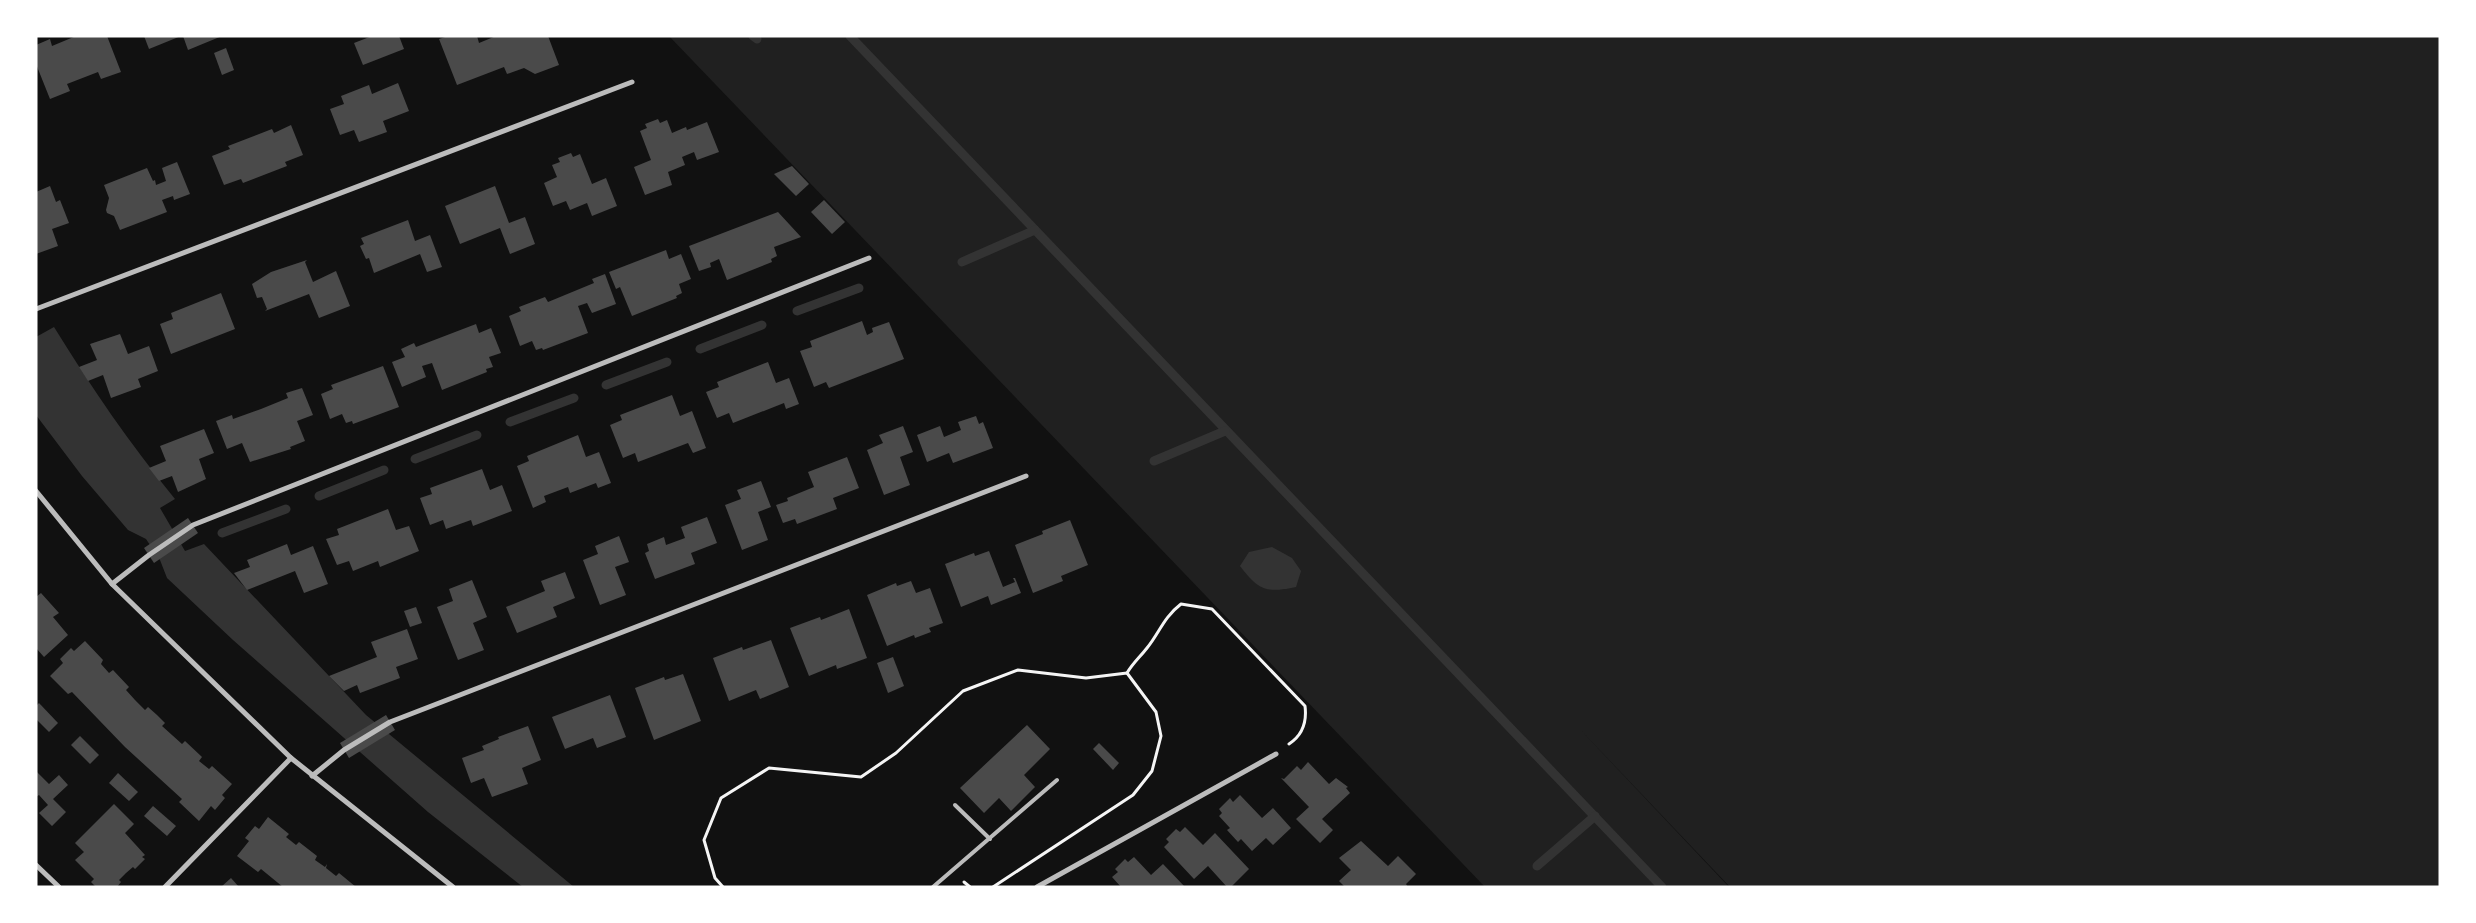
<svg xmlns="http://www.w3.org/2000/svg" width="2476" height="923" font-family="'Open Sans',sans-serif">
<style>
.green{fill:#202020}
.water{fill:#333}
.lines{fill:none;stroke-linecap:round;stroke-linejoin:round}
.stream{stroke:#333;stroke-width:9}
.building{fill:#4a4a4a}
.path{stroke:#f5f5f5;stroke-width:3}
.service{stroke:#bcbcbc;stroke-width:4}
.minor{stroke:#bcbcbc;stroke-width:5}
</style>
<rect width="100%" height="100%" fill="#111"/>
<polygon class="green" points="669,36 2440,36 2440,887 1730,887 1575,724 1729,887 1485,887"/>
<g class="water">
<path d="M54 327C91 387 130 444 175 499L160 508 185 551 204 544 366 715 574 887H523L428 812 233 640 167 578 160 560 146 539 128 530 82 476 36 415V337Z"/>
<path d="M1272 547 1292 558 1301 571 1296 587C1266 593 1259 591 1240 566L1249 552Z"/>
</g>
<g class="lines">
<g class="stream">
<polyline points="753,36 757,39"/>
<polyline points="850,36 1662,887"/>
<polyline points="962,262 1035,230"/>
<polyline points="797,311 859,288"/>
<polyline points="700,349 762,325"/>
<polyline points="606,385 667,362"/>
<polyline points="510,422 574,398"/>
<polyline points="415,459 477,435"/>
<polyline points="1154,461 1225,431"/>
<polyline points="319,496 384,470"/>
<polyline points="222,533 286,509"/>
<polyline points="1537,866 1595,816"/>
</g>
</g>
<g class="building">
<polygon points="76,36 107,36 121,72 101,79 98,72 67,84 70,91 50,99 36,64 36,45 50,39 52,46"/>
<polygon points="144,36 181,36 149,49"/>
<polygon points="183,36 222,36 188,50"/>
<polygon points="372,36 399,36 404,49 363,65 354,43"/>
<polygon points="448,36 477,36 479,43 496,36 548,36 559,65 535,74 524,68 507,74 504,67 457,85 439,39"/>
<polygon points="226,48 234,70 222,75 214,53"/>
<polygon points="398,83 409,111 383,121 387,132 359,142 354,130 340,135 330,109 344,104 341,96 369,85 372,94"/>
<polygon points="658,119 660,123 667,120 672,133 686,127 687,130 707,122 719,152 697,160 694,152 682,157 685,165 668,172 672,185 645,195 634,167 651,160 640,131 647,128 645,124"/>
<polygon points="291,125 303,155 285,162 287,166 243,183 241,179 224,185 212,156 230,149 228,146 272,129 274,133"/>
<polygon points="571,153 573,157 580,154 592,184 606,178 617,206 592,216 587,203 570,210 566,201 553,206 544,183 557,177 552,165 560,162 558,158"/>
<polygon points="177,162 190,194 174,200 173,196 162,200 167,212 120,230 114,216 107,213 106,210 109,198 104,185 147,168 153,181 155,180 156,185 166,181 162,168"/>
<polygon points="792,166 809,184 796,196 774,174"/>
<polygon points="50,186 56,202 60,200 69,223 52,229 58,246 36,254 36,192"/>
<polygon points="495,186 509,223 525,217 535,244 510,254 500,228 460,244 445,206"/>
<polygon points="824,200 845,222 832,234 811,212"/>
<polygon points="778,212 801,237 774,247 777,256 771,259 772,262 727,280 719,259 710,263 711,267 699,271 689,246"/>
<polygon points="408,220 415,241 430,235 442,267 427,272 420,254 374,273 369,258 366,259 360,246 364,244 361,238"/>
<polygon points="666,250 669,259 681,254 691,279 679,284 682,293 676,296 677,298 632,316 620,287 616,289 609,272"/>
<polygon points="307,260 305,262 313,282 336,271 350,306 319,318 309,294 265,311 267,309 262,297 257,298 252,284 271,272"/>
<polygon points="605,274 616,304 592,313 587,303 578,306 588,333 543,350 542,348 536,350 532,341 520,346 509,316 521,311 519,307 545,297 548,302 594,283 592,279"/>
<polygon points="221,293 235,329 171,354 160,324 173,319 171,313"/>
<polygon points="862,321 867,335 873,332 872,328 889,322 904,359 829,388 826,382 814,387 800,351 812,347 810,341"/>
<polygon points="476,324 479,333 491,328 501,353 489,357 493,367 486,369 487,372 442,390 432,363 422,366 426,377 402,387 392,362 405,357 401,349 414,343 416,347"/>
<polygon points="120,334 128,354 149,346 158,371 138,379 141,387 111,398 103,375 88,381 79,367 97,360 90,344"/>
<polygon points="768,362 776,383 789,378 799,404 786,409 784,403 733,423 729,413 717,418 706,392 719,387 717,382"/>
<polygon points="383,366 399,407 353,424 352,421 346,423 342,414 330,419 321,394 333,389 331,385"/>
<polygon points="302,388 313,415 297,421 305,441 290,447 291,449 250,462 242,443 227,449 216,421 232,415 233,419 261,409 288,398 286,393"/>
<polygon points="672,395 680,416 692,411 706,448 693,453 688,443 638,462 635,453 623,458 610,425 622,420 620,415"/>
<polygon points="976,416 979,424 983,422 993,448 953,463 949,453 927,462 917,435 940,426 944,437 961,430 958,422"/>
<polygon points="903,426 913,452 900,457 910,485 884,495 867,450 883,443 879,435"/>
<polygon points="204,429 214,453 199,459 206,479 178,492 172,476 159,481 149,468 166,461 160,446"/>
<polygon points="578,435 586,457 599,452 611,483 598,488 596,483 570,493 568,487 544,496 546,502 533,508 517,466 529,461 527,456"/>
<polygon points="847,457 859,488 833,498 837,509 797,524 795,519 783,523 776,505 788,501 787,498 814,487 808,472"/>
<polygon points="482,469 490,490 502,485 512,511 473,526 471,520 446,529 443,520 430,525 420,498 432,494 430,488"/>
<polygon points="761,481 771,507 758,512 768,540 742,550 725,505 741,499 737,490"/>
<polygon points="388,509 396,530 409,526 419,551 380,567 378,561 353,571 349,561 337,565 326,539 339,535 337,529"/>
<polygon points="707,517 717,543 691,553 695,564 655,579 645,553 649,551 647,544 664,537 666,545 685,538 681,527"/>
<polygon points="188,518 198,533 154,563 144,548"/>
<polygon points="1070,520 1088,565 1061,576 1063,581 1033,593 1015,545 1043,534 1042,531"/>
<polygon points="619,536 629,562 615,567 626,595 600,605 583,560 598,554 595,546"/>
<polygon points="287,544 291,555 313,546 328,584 304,593 295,571 247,590 234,573 250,567 247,560"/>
<polygon points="989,551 1003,587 1015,582 1013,578 1015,578 1021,593 991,605 988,596 961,607 945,564 974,553 975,556"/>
<polygon points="565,572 575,598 553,607 557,617 517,633 506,607 545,591 541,581"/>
<polygon points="472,580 487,617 473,623 484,650 458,660 437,607 453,601 449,589"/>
<polygon points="911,581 916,593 930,588 943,623 929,628 931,632 915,638 914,635 887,646 867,595 896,583 897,586"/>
<polygon points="41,593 59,613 53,617 68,635 44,657 36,648 36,597"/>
<polygon points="416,607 422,623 410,627 404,611"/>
<polygon points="849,609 867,658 837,669 836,665 809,676 790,628 820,617 821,620"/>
<polygon points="407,629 418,659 396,667 400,678 360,693 357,685 344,691 329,676 377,657 371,642"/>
<polygon points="771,640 789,687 760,699 756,690 729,701 713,658 742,647 743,650"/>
<polygon points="85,641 103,660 101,664 109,673 113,670 129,687 126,690 135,700 145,710 148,707 157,715 165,723 162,726 182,744 185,741 202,757 199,761 209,769 212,766 232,784 222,795 225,798 215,810 211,806 199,821 179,802 182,799 125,747 72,692 68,694 50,676 63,663 60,659 71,648 74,651"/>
<polygon points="893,657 904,686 888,693 877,663"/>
<polygon points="683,674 701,721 654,740 635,688 664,677 665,680"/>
<polygon points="610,695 626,737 597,748 593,738 565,749 552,717"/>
<polygon points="39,703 58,723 49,732 36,719 36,706"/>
<polygon points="386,715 395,730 349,758 340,743"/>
<polygon points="1027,725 1050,749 1024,775 1035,787 1011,811 999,798 984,813 960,788"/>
<polygon points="528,726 541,760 522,768 528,784 492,797 484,778 471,783 462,758 484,750 482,746 499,739 498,737"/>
<polygon points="80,736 99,755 90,764 71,745"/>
<polygon points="1099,743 1119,763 1113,770 1093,749"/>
<polygon points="1308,762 1329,784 1336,778 1348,787 1346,788 1350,793 1322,819 1333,830 1320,843 1296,819 1309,807 1281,778 1284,779 1297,766 1301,770"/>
<polygon points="36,771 49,784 59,775 68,785 53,799 66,812 52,826 39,813 48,805 39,795 36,797"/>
<polygon points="118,773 138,792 129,801 109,783"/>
<polygon points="1240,795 1262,818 1273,808 1291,828 1273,845 1266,838 1252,851 1241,839 1238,842 1227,830 1230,828 1219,816 1222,813 1219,809 1230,798 1233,802"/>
<polygon points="114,804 134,824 125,833 145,855 142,857 145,859 135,869 133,867 126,873 119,880 121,882 117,887 96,887 91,882 94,879 75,860 84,852 75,843"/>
<polygon points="153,806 176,826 167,836 144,816"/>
<polygon points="268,817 289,834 286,837 296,845 299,842 317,856 315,860 325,867 327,864 326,868 336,876 339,873 356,887 283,887 261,869 258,872 237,856 249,841 245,838 255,826 259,829"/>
<polygon points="1185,827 1203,845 1215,833 1249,869 1231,887 1227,887 1208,866 1194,879 1164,847 1169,842 1166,839 1176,829 1180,832"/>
<polygon points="1361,841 1388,866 1398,856 1416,874 1406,884 1408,887 1345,887 1339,881 1351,870 1339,858"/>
<polygon points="1134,857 1151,875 1163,864 1185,887 1121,887 1112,877 1118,872 1115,869 1125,859 1128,862"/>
<polygon points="231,878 239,887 221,887"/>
</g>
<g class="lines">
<g class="path">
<path d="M1127 673C1133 663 1140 657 1147 648 1160 632 1163 618 1181 604L1212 609 1305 706C1307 722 1303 735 1289 744"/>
<polyline points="964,882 970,887"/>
<polyline points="723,887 715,878 704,840 721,798 769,768 861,777 896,753 963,691 1018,670 1086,678 1127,673 1156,712 1161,736 1152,771 1133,795 993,887"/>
</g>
<g class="service">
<polyline points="955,805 990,839"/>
<polyline points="933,887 1057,780"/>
</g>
<g class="minor">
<polyline points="36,309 632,82"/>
<polyline points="36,491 112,584 291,758 453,887"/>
<polyline points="112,584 149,555 193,525 869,258"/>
<polyline points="312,776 344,750 390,722 1026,476"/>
<polyline points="36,865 59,887"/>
<polyline points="165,887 291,758"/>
<polyline points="1037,887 1276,754"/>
</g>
</g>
<rect width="2476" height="923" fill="none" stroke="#ffffff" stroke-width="75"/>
</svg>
